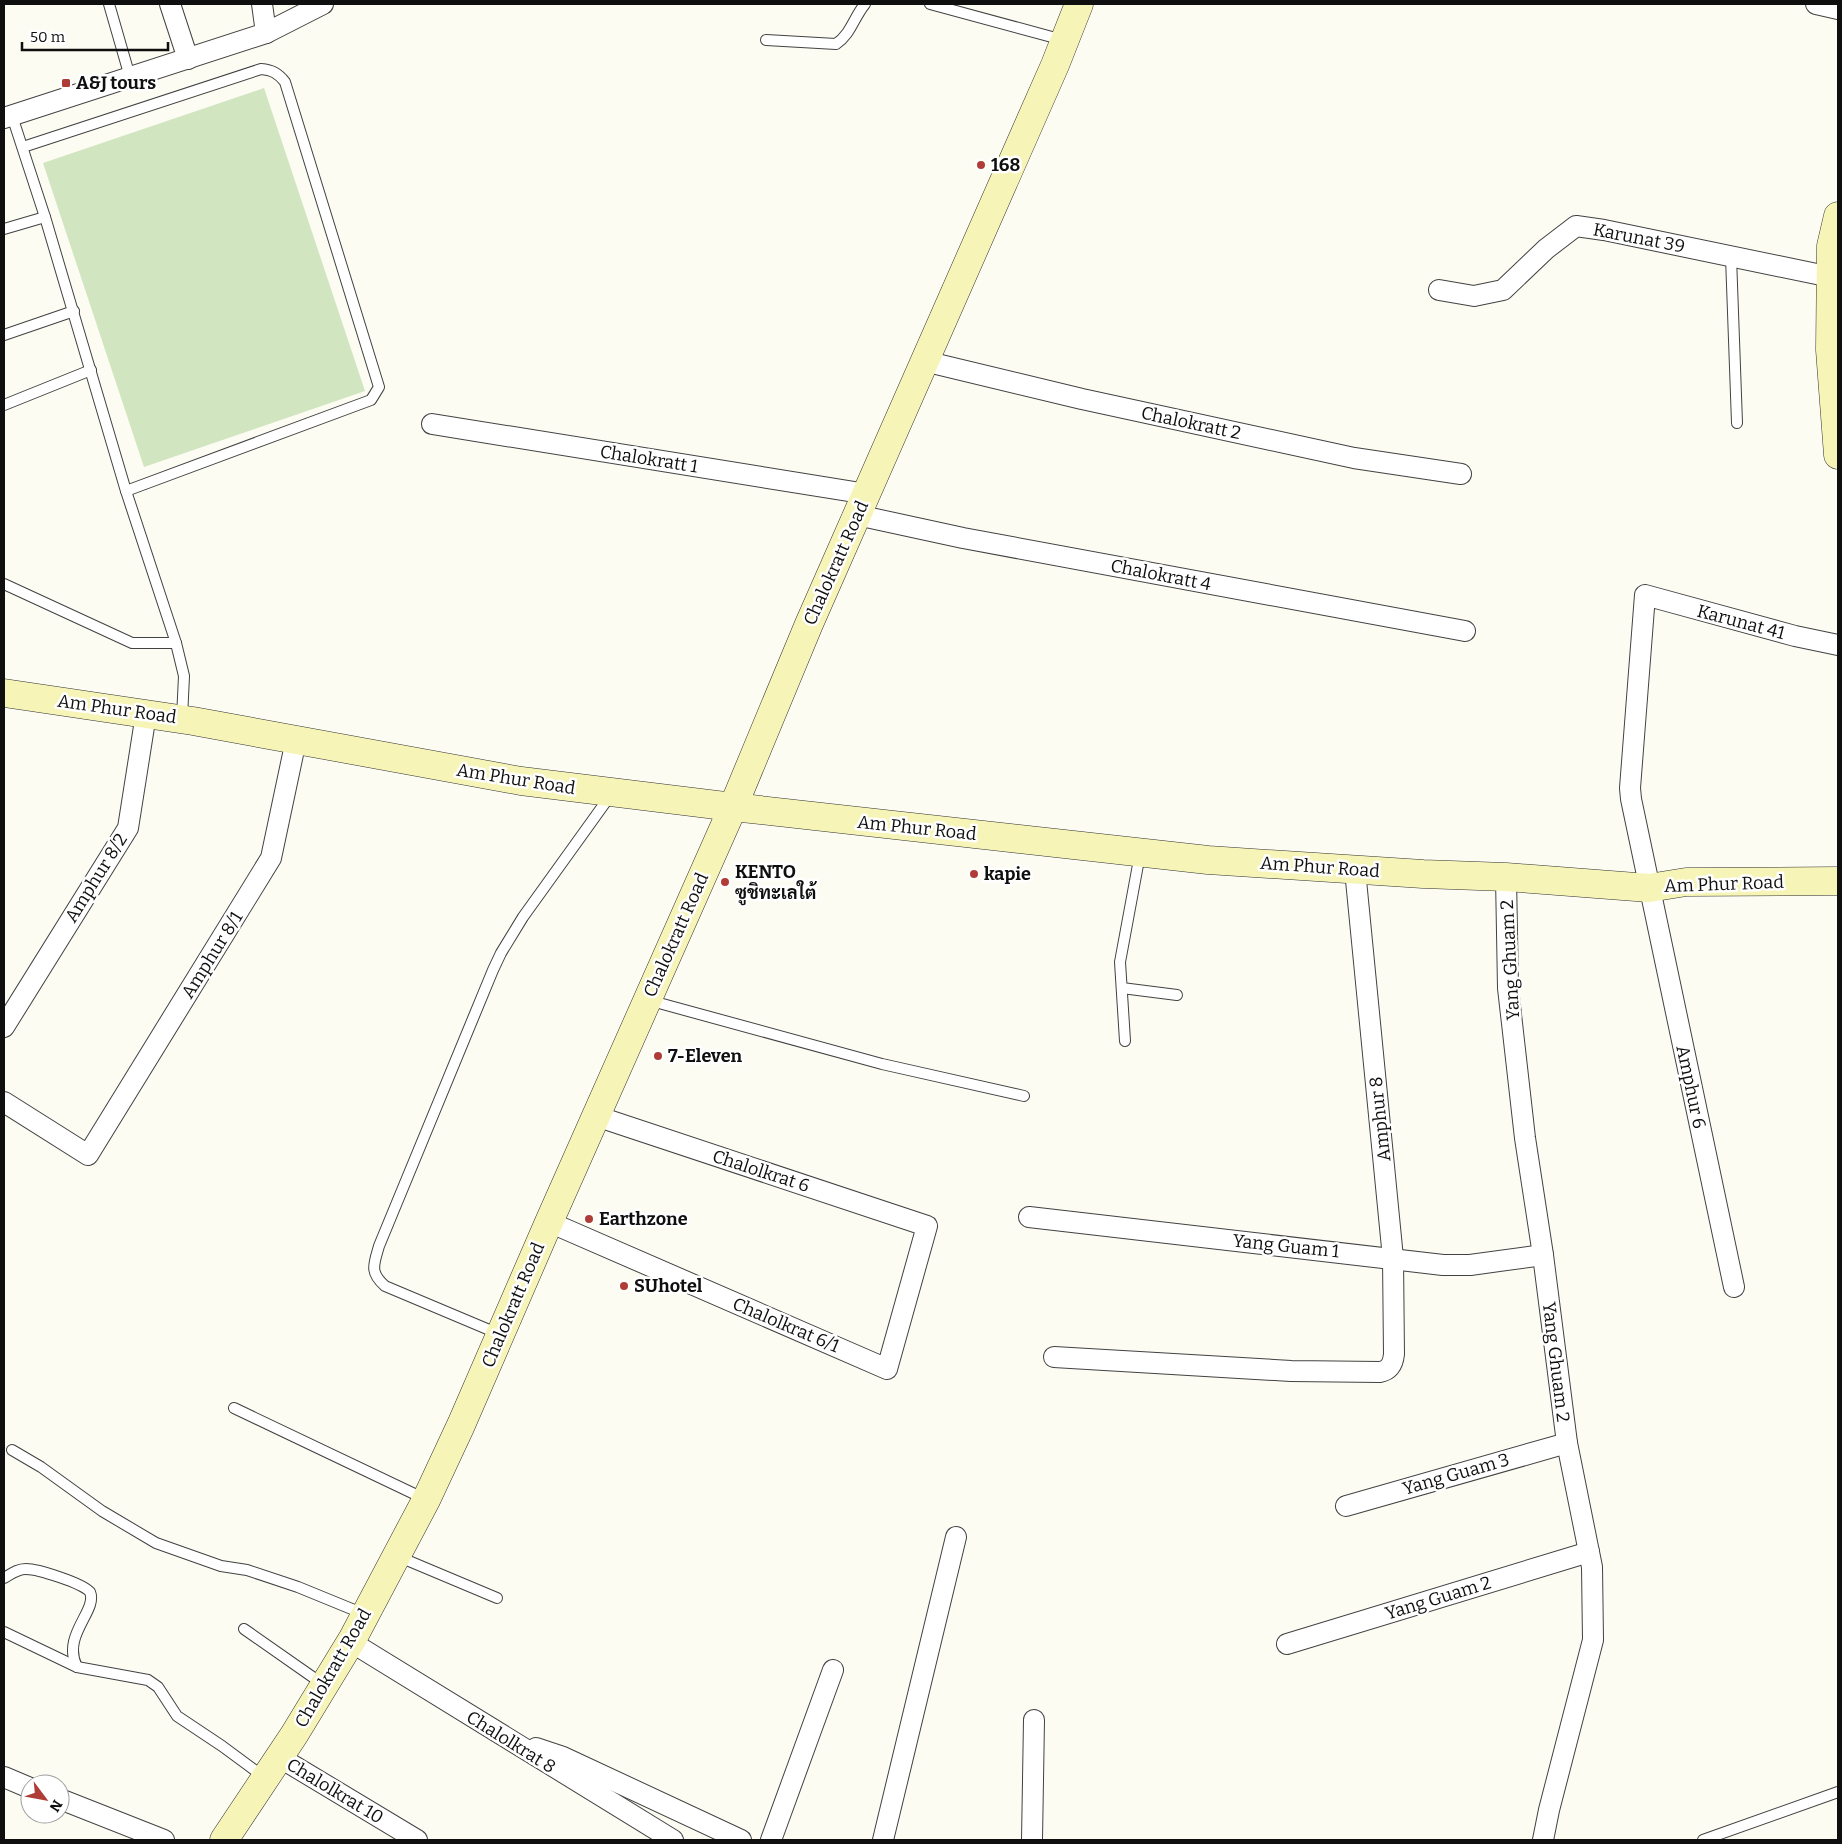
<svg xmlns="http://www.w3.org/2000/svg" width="1842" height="1844" font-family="Bitter,Sarabun,serif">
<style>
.green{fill:#d0e5c0}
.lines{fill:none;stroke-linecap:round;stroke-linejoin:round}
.lane-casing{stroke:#424242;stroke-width:12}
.street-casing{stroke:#424242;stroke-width:22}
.secondary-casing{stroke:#313131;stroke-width:29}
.lane{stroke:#fff;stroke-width:10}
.street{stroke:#fff;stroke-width:20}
.secondary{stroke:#f6f4b6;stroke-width:28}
.poi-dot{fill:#af3c37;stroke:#fff;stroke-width:2}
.labels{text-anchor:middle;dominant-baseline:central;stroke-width:5;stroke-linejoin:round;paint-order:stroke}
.poi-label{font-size:18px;font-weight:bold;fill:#0f0f0f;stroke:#fff;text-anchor:start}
.street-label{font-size:18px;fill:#0f0f0f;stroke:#fff}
</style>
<rect width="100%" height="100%" fill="#fdfcf3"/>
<polygon class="green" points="264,88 365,391 144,467 43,163"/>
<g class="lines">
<g class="lane-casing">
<g id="lane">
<polyline points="109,4 130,77"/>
<polyline points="930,4 1063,40"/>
<path d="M766 40 836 44C851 34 854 17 865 4"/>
<polyline points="12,116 45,217 126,491 176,643 184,676 182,718"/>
<path d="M23 147 261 69C272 70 278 73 285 82L379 387 371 400 126 491"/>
<polyline points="4,229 45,217"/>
<polyline points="1731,257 1737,423"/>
<polyline points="4,335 74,311"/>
<polyline points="4,405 91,370"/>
<polyline points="4,584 132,643 176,643"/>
<polyline points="1122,988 1177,995"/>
<polyline points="648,1000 882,1064 1024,1096"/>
<polyline points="1125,1041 1120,962 1140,854"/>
<path d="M499 1334 385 1286C369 1272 374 1264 379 1246L493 970 501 953 523 917 610 796"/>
<polyline points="234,1408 425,1499"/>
<polyline points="12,1450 41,1467 102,1511 156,1543 221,1566 247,1570 298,1587 364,1614"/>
<polyline points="397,1556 497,1598"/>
<path d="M4 1578C11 1574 17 1569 26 1569 38 1569 82 1583 90 1592 98 1611 61 1635 77 1667"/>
<polyline points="244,1629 324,1685"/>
<polyline points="4,1632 77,1667 148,1680 158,1687 177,1716 222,1746 264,1777"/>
<polyline points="1703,1840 1838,1792"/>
</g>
</g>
<g class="street-casing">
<g id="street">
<polyline points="170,4 188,59"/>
<polyline points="262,4 266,33"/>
<polyline points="1816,4 1838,9"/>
<polyline points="4,118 266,33 323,4"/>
<polyline points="1439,290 1474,296 1503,290 1546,249 1576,226 1604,230 1831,277"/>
<polyline points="924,361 1082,399 1354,458 1461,474"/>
<polyline points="432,424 867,494"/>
<polyline points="857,515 963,538 1465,631"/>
<polyline points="1506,877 1508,988 1525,1138 1543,1255 1567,1443 1592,1567 1593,1640 1549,1810 1543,1840"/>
<polyline points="4,1027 128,828 146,714"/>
<polyline points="4,1102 88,1155 271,858 296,740"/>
<polyline points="1029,1217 1443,1265 1470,1265 1543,1255"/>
<polyline points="549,1222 887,1369 927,1226 596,1116"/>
<polyline points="1734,1287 1631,799 1630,788 1645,595 1795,636 1838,645"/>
<path d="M1054 1357 1291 1371 1380 1372C1390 1370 1393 1364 1394 1354L1393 1258 1355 870"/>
<polyline points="1346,1506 1567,1443"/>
<polyline points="351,1642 673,1840"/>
<polyline points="1287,1644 1589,1552"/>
<polyline points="536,1748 563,1757 741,1840"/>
<polyline points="279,1757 417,1840"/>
<polyline points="4,1777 30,1788"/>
<polyline points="60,1799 164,1840"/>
<polyline points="771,1840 833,1670"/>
<polyline points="883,1840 956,1537"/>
<polyline points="1032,1840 1034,1720"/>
</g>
</g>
<g class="secondary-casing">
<g id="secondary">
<polyline points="1838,216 1831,246 1830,350 1838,455"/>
<polyline points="4,693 193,721 521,781 733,807 1208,860 1423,874 1506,877 1649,888 1686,882 1838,881"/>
<polyline points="224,1840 294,1735 353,1638 426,1500 461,1425 549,1222 733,807 809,624 1055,65 1079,4"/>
</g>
</g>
<use href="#lane" class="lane"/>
<use href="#street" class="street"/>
<use href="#secondary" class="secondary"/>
</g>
<g class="poi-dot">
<rect x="61" y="78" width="10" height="10" rx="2.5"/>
<circle cx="981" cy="165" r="5"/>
<circle cx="974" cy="874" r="5"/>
<circle cx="725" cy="882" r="5"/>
<circle cx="658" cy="1056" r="5"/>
<circle cx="589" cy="1219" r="5"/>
<circle cx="624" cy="1286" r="5"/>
</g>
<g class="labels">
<g class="poi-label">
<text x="76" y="83">A&amp;J tours</text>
<text x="991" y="165">168</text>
<text x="735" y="872">KENTO<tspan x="735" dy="21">ซูชิทะเลใต้</tspan></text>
<text x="984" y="874">kapie</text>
<text x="668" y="1056">7-Eleven</text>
<text x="599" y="1219">Earthzone</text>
<text x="634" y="1286">SUhotel</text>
</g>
<g class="street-label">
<text transform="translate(1639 238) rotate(11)">Karunat 39</text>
<text transform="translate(1191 423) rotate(12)">Chalokratt 2</text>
<text transform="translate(649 459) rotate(9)">Chalokratt 1</text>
<text transform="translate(836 563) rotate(-66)">Chalokratt Road</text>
<text transform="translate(1161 575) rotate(11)">Chalokratt 4</text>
<text transform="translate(1741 622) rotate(15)">Karunat 41</text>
<text transform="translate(117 709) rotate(8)">Am Phur Road</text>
<text transform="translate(516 779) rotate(9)">Am Phur Road</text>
<text transform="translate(917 828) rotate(6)">Am Phur Road</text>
<text transform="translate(1320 867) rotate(4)">Am Phur Road</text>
<text transform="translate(96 878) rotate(-58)">Amphur 8/2</text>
<text transform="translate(1724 884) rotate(-2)">Am Phur Road</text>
<text transform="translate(676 935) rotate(-66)">Chalokratt Road</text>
<text transform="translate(212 955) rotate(-58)">Amphur 8/1</text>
<text transform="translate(1510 960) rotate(-93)">Yang Ghuam 2</text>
<text transform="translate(1691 1087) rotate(78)">Amphur 6</text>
<text transform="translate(1380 1119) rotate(-96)">Amphur 8</text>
<text transform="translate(761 1171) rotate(18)">Chalolkrat 6</text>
<text transform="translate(1286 1246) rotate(6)">Yang Guam 1</text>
<text transform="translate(513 1305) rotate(-67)">Chalokratt Road</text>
<text transform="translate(786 1325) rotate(23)">Chalolkrat 6/1</text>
<text transform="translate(1556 1362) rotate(83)">Yang Ghuam 2</text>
<text transform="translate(1456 1474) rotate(-16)">Yang Guam 3</text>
<text transform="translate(1438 1598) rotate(-17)">Yang Guam 2</text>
<text transform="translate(333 1668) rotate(-60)">Chalokratt Road</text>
<text transform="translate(511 1742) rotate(32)">Chalolkrat 8</text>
<text transform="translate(335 1791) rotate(31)">Chalolkrat 10</text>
</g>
</g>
<rect width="1842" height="1844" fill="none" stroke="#0f0f0f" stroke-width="10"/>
<g transform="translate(45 1799) rotate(122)"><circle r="24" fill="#ffffff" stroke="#9f9f9f"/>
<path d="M0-4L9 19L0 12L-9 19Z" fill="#af3c37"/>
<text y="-8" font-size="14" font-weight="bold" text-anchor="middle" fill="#0f0f0f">N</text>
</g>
<path d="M22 42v8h146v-8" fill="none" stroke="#0f0f0f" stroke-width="2.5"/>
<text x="30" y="42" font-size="15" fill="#0f0f0f" stroke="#ffffff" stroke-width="4" paint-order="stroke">50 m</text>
</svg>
